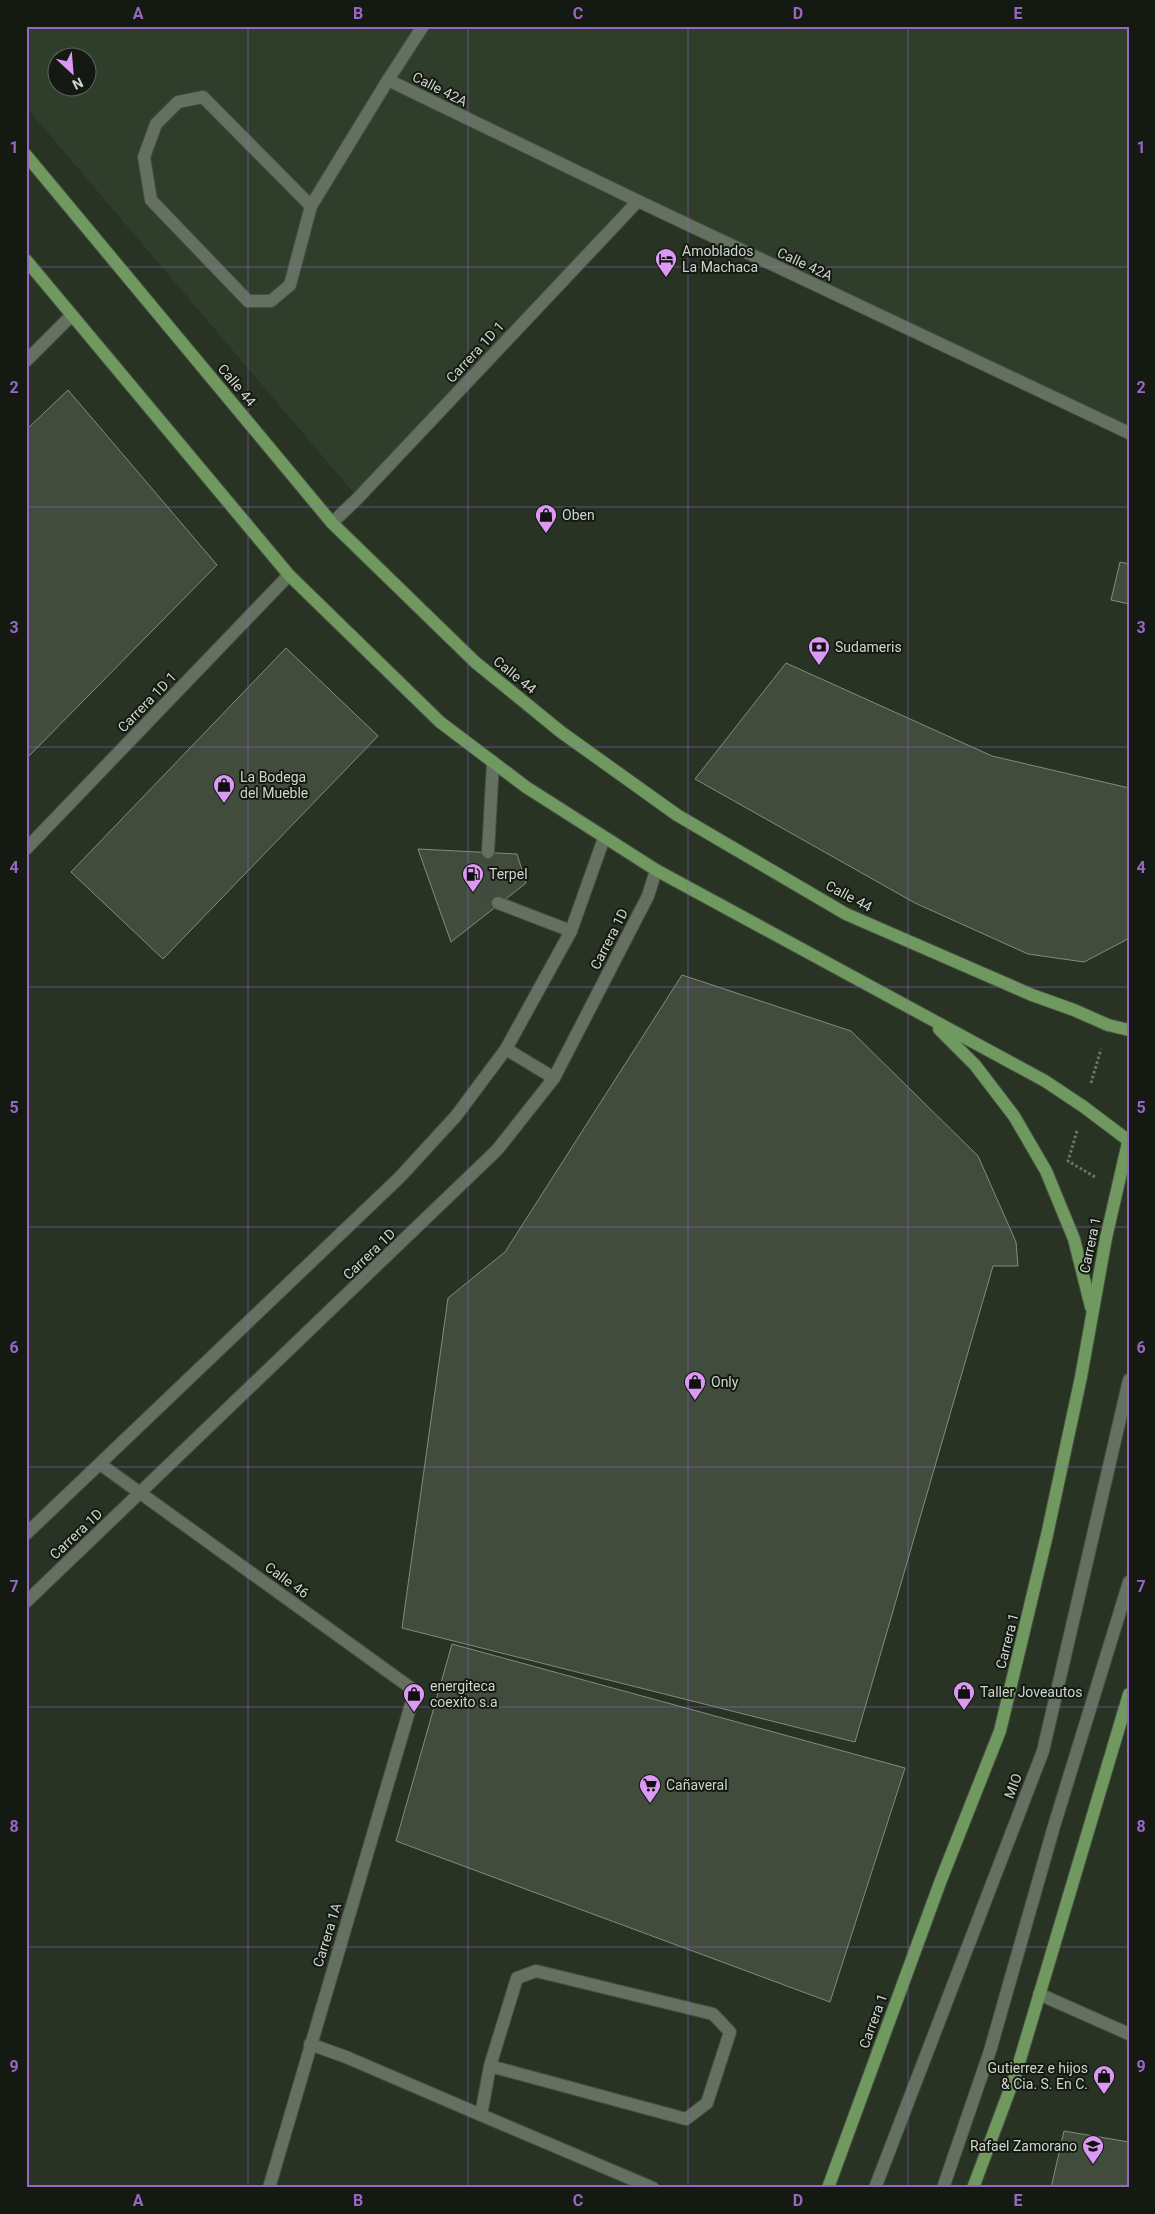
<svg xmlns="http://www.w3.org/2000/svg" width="1155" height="2214" font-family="Roboto,sans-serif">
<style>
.built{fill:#2f3e2a;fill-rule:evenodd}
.building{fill:#414c3d;stroke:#808d7b}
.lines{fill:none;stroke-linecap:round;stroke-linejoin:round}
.minor-tunnel{stroke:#414b3d;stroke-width:12;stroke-dasharray:12 6;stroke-linecap:butt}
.minor-casing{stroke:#464f42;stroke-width:14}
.major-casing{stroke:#464f42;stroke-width:14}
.path{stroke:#6d776a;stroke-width:3;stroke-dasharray:2.5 2.5;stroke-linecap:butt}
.minor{stroke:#657160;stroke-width:12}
.major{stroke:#6f995e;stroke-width:12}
.grid{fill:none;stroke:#9867c4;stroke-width:1;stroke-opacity:0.55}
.labels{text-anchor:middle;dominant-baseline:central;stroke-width:4;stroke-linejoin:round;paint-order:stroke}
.street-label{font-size:14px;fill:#ced5cc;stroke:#141912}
.poi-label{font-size:14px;fill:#ced5cc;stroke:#141912;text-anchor:start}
.neatline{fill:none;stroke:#9867c4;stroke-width:2}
.grid-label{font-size:16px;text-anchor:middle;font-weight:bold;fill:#9867c4}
</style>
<rect width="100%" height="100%" fill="#283324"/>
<path class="built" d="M26 26H1129V433L638 202 358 498 26 107ZM58 58H88V88H58Z"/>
<g class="building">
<polygon points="68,390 217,565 26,759 26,430"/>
<polygon points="1120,562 1129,564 1129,604 1111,600"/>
<polygon points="286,648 378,736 163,959 71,872"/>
<polygon points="786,663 992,756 1129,788 1129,936 1126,940 1084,962 1028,954 915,903 695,779"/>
<polygon points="418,849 517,854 526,883 451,942"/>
<polygon points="682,975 851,1031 978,1156 1016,1242 1018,1266 993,1266 855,1742 402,1628 448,1298 505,1252"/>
<polygon points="452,1644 905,1768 830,2002 396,1841"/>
<polygon points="1064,2131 1129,2142 1129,2188 1051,2188"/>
</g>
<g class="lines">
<polyline class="minor-tunnel" points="488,852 485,899 498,903"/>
<g class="minor-casing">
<g id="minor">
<polyline points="388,80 638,201 1129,433"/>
<polyline points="311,206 203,97 178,102 156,124 144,157 151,200 248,301 271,301 290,285 311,206 388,80 423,26"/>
<polyline points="26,361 72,315"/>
<polyline points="332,523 358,498 638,201"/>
<polyline points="26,849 289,575"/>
<polyline points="488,852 493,762"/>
<polyline points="498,903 571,931"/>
<polyline points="506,1049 554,1078"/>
<polyline points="100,1464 415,1691 269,2188"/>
<polyline points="26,1534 400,1177 456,1116 506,1049 571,931 604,838"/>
<polyline points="26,1602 497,1150 554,1078 648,896 656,870"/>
<polyline points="1039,1994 1129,2034"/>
<polyline points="310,2044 346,2057 481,2115"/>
<polyline points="490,2066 686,2119 707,2103 730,2032 713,2014 536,1971 517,1978 490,2066 481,2115 653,2188"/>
<polyline points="875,2188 1043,1751 1129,1380"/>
<polyline points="943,2188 990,2051 1054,1826 1129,1582"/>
</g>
</g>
<g class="major-casing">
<g id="major">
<polyline points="26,155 332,523 475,662 561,732 677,815 846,914 1032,995 1074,1010 1108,1025 1129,1030"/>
<polyline points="26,260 289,575 440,722 526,787 656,870 1045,1081 1084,1107 1129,1141"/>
<polyline points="939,1029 975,1065 1014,1116 1046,1171 1074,1239 1091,1307"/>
<polyline points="828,2188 941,1880 1000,1731 1047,1535 1081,1377 1106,1238 1129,1138"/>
<polyline points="973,2188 1016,2073 1129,1694"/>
</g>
</g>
<g class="path">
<polyline points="1091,1083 1101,1049"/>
<polyline points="1077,1131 1068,1161 1095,1177"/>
</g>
<use href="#minor" class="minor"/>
<use href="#major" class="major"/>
</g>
<path class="grid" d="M248 26V2188M468 26V2188M688 26V2188M908 26V2188M26 267H1129M26 507H1129M26 747H1129M26 987H1129M26 1227H1129M26 1467H1129M26 1707H1129M26 1947H1129"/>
<defs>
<g id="hotel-pin" transform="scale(1.125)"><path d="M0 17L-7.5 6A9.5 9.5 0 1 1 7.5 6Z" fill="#dc99f4" stroke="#141912"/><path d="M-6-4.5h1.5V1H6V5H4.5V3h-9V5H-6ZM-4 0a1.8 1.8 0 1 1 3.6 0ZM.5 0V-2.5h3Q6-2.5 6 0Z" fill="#111"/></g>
<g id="shop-pin" transform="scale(1.125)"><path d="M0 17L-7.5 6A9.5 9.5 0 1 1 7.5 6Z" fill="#dc99f4" stroke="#141912"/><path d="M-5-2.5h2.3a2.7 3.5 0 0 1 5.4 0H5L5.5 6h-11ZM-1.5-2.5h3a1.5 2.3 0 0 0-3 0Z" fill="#111"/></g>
<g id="bank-pin" transform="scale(1.125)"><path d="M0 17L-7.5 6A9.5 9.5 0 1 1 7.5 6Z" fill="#dc99f4" stroke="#141912"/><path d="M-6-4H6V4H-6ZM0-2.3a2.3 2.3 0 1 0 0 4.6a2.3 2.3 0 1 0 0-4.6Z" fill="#111"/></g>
<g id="fuel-pin" transform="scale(1.125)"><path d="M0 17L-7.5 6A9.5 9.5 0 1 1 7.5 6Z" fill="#dc99f4" stroke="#141912"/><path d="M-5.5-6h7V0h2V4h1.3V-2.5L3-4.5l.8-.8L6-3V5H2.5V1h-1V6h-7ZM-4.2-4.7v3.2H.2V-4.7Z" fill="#111"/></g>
<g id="supermarket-pin" transform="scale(1.125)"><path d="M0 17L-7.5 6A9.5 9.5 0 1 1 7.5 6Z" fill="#dc99f4" stroke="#141912"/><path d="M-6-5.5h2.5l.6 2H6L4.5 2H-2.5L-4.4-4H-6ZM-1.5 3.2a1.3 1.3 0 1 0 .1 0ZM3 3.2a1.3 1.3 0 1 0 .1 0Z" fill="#111"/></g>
<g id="school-pin" transform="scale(1.125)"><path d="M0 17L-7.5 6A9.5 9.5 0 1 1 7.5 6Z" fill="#dc99f4" stroke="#141912"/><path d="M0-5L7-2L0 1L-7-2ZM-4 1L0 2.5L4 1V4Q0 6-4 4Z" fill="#111"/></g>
</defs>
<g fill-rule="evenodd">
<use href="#hotel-pin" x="666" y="259"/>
<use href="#shop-pin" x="546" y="515"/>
<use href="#bank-pin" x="819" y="647"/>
<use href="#shop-pin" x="224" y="785"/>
<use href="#fuel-pin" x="473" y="874"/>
<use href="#shop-pin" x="695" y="1382"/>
<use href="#shop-pin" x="964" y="1692"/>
<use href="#shop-pin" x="414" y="1694"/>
<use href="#supermarket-pin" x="650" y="1785"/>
<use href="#shop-pin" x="1104" y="2076"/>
<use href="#school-pin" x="1093" y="2146"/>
</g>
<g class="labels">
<g class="street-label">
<text transform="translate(440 89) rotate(27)">Calle 42A</text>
<text transform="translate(805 264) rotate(25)">Calle 42A</text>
<text transform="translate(475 352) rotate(-47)">Carrera 1D 1</text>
<text transform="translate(237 385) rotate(50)">Calle 44</text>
<text transform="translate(515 675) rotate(39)">Calle 44</text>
<text transform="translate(147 702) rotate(-46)">Carrera 1D 1</text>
<text transform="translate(849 896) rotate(28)">Calle 44</text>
<text transform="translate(609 939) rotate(-63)">Carrera 1D</text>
<text transform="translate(1090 1245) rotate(-78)">Carrera 1</text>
<text transform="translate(369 1254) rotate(-44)">Carrera 1D</text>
<text transform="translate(76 1534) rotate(-43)">Carrera 1D</text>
<text transform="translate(287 1580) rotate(36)">Calle 46</text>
<text transform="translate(1007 1641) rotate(-76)">Carrera 1</text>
<text transform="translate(1013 1786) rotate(-69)">MIO</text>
<text transform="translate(327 1935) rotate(-73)">Carrera 1A</text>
<text transform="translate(873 2021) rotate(-70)">Carrera 1</text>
</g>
<g class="poi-label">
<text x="682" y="251">Amoblados<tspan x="682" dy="16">La Machaca</tspan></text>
<text x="562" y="515">Oben</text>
<text x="835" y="647">Sudameris</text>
<text x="240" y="777">La Bodega<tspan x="240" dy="16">del Mueble</tspan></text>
<text x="489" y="874">Terpel</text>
<text x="711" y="1382">Only</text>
<text x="430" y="1686">energiteca<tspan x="430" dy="16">coexito s.a</tspan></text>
<text x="980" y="1692">Taller Joveautos</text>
<text x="666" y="1785">Cañaveral</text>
<text x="1088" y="2068" text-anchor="end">Gutierrez e hijos<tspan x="1088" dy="16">&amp; Cia. S. En C.</tspan></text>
<text x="1077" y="2146" text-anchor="end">Rafael Zamorano</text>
</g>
</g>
<rect width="1155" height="2214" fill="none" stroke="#141912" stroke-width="55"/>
<g transform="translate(72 72) rotate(154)"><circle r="24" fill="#141912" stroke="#5e645c"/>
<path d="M0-4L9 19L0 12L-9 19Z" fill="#dc99f4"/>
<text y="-8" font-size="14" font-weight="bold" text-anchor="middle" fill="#ced5cc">N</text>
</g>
<rect x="28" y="28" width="1100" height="2158" class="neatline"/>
<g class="grid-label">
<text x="138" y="19">A</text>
<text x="358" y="19">B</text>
<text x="578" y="19">C</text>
<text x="798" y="19">D</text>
<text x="1018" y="19">E</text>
<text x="14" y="153">1</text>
<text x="1141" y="153">1</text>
<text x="14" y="393">2</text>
<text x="1141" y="393">2</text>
<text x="14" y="633">3</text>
<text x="1141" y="633">3</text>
<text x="14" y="873">4</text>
<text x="1141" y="873">4</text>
<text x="14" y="1113">5</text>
<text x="1141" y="1113">5</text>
<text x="14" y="1353">6</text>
<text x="1141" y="1353">6</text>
<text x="14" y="1592">7</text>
<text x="1141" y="1592">7</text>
<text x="14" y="1832">8</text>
<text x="1141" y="1832">8</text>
<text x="14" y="2072">9</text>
<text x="1141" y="2072">9</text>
<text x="138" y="2206">A</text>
<text x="358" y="2206">B</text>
<text x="578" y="2206">C</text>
<text x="798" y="2206">D</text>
<text x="1018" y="2206">E</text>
</g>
</svg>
